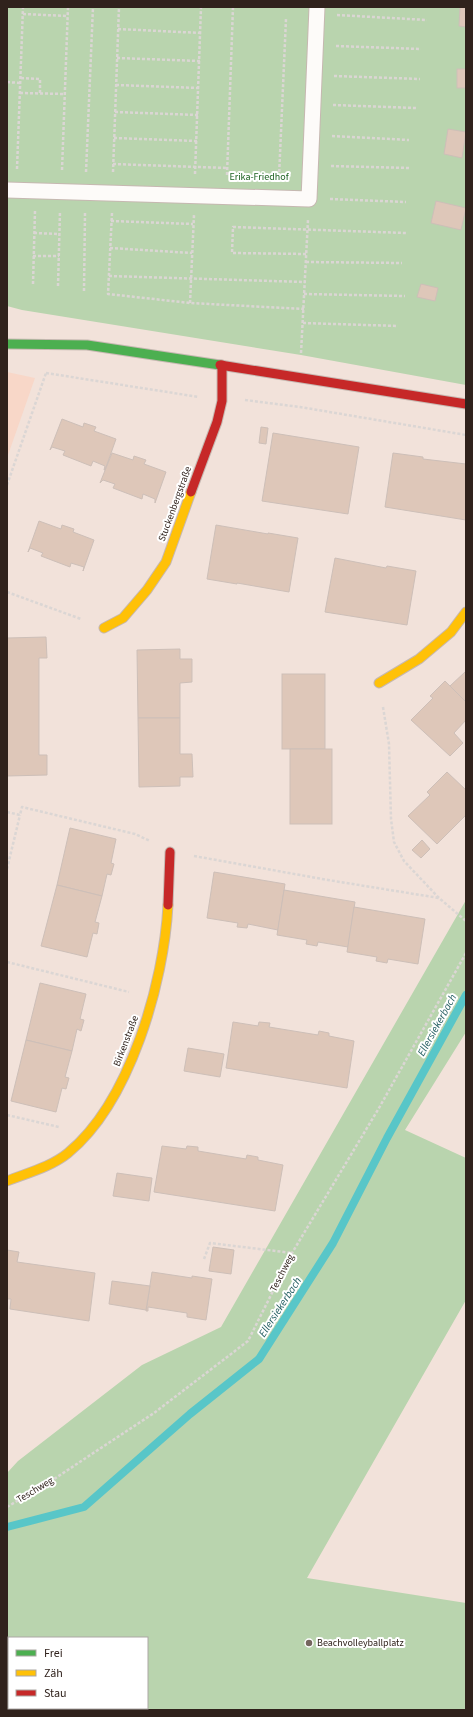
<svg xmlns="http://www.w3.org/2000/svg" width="473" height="1717" font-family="'Source Sans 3',sans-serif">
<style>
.built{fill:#f8d7c8}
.green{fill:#b9d4ae;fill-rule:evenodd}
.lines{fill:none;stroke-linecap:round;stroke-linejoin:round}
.stream{stroke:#58c6c8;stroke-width:8}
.building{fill:#dec7b9;stroke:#cdbfb8}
.lane-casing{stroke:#c6b8b1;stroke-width:17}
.fast-casing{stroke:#c6b8b1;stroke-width:11}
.slow-casing{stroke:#c6b8b1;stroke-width:11}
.jam-casing{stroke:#c6b8b1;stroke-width:11}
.path{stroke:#dbd6d4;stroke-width:2.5;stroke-dasharray:3 2;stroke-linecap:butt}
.lane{stroke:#fdfbf9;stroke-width:15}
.fast{stroke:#4caf50;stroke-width:9}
.slow{stroke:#ffc107;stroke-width:9}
.jam{stroke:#c62828;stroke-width:9}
.poi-dot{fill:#74655e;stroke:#fff;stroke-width:1.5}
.labels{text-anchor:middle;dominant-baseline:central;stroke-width:4;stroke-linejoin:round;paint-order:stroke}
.park-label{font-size:10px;fill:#1d6221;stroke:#fff}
.street-label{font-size:10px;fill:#30221c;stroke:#fff}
.poi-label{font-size:10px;fill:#30221c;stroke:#fff;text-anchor:start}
.water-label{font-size:11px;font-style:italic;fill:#245e61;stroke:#fff}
</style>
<rect width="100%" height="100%" fill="#f2e2da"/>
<polygon class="built" points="7,372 35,378 7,458"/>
<g class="green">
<polygon points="7,7 466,7 466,385 301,355 22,310 7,306"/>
<path d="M466 900V1032L405 1130 466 1158V1300L307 1578 466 1603V1710H7V1473L18 1461 142 1365 221 1327ZM9 1638H147V1708H9Z"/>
</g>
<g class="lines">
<polyline class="stream" points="7,1527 84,1507 190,1414 259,1359 333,1243 387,1138 466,995"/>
</g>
<g class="building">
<polygon points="460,7 466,7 466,27 459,26"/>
<rect x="457" y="69" width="9" height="19"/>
<polygon points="448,129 466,132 462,158 444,154"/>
<polygon points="436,201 466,208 461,230 431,223"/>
<polygon points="421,284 438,288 435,301 417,297"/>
<polygon points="62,419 83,427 84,423 96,427 94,431 116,439 105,470 104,470 105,466 93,461 91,466 63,455 65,451 52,447 50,450"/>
<polygon points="261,427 268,428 266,444 259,443"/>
<polygon points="273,433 359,447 348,514 262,501"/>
<polygon points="112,453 133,460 134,456 146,460 144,464 166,472 155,503 155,499 143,494 142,499 113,488 115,484 103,480 100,483"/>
<polygon points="393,453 423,457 423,459 466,464 466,520 385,507"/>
<polygon points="39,521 61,529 62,525 74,529 73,532 94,540 83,571 84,567 71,563 70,567 41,556 43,553 30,548 28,552"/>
<polygon points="216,525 268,534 268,533 298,538 289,592 237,583 237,584 207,579"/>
<polygon points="335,558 386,568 387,566 416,571 407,625 325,612"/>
<polygon points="46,637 47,658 39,658 39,755 47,755 47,775 7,776 7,638"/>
<polygon points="180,649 180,659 192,659 192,682 180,683 180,718 138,718 137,650"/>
<polygon points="465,672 466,672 466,702 450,686"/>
<rect x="282" y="674" width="43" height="75"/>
<polygon points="445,681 466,702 466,720 454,733 463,743 450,756 411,720 433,698 430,696"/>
<polygon points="138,718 180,718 180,754 192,754 193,777 180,777 180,786 139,787"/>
<rect x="290" y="749" width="42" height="75"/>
<polygon points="447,772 466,790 466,815 437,844 408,816 430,795 427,792"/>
<polygon points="70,828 116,839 111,863 114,864 111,875 107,874 102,896 57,885"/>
<polygon points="422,840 430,849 421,858 412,850"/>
<polygon points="214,872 285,884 278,930 248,924 247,928 237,927 238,923 207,918"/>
<polygon points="57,885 102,896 95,922 99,923 97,934 93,933 87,957 41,946"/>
<polygon points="284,890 355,902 348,947 318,942 317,946 306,944 307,940 277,935"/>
<polygon points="354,907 425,919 418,964 388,959 387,963 376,961 377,957 347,952"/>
<polygon points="40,983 86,994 80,1019 84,1020 81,1031 77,1029 72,1051 26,1040"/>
<polygon points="233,1022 258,1026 259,1022 270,1023 269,1027 318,1035 319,1031 329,1033 329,1036 354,1041 347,1088 226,1068"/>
<polygon points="26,1040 72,1051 65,1077 69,1078 66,1089 62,1088 56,1112 11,1101"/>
<polygon points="188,1048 224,1054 220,1077 184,1071"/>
<polygon points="162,1146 186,1149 187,1146 198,1147 198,1151 246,1159 247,1155 258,1157 258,1160 283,1165 275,1211 154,1192"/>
<polygon points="117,1173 152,1178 149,1201 113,1196"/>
<polygon points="213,1247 234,1250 231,1274 209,1271"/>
<polygon points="7,1250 19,1252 17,1262 95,1273 89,1321 10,1309 11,1299 7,1299"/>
<polygon points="152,1272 192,1278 192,1276 212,1279 206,1320 187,1317 187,1313 148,1307 148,1311 146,1311"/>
<polygon points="112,1281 150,1286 146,1310 109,1304"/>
</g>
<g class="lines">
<g class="lane-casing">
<polyline id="lane" points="7,190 309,199 317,7"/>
</g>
<g class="fast-casing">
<polyline id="fast" points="7,344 87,345 220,365"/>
</g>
<g class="slow-casing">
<g id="slow">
<polyline points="104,628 123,618 147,590 166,562 191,492"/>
<polyline points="379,683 419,659 451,632 466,612"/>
<path d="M7 1181C27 1173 51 1167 68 1153 130 1102 164 983 168 905"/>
</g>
</g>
<g class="jam-casing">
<g id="jam">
<polyline points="220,365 466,404"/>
<polyline points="191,492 217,422 222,401 222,365"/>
<polyline points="168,905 170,852"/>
</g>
</g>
<g class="path">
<polyline points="23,14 67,16"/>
<polyline points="337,15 427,20"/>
<polyline points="118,29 201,33"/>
<polyline points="336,46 421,49"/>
<polyline points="117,58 200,61"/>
<polyline points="334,76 420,79"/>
<polyline points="21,78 40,79 40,93"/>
<polyline points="7,82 20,83"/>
<polyline points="116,85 199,88"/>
<polyline points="20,93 65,94"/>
<polyline points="333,105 416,108"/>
<polyline points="115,112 198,115"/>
<polyline points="332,136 409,140"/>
<polyline points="114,138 197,141"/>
<polyline points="113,164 227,168"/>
<polyline points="331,166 410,168"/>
<polyline points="17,169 23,7"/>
<polyline points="62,170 68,7"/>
<polyline points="86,172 93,7"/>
<polyline points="113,172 119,7"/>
<polyline points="195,174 201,7"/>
<polyline points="227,175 233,7"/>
<polyline points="279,177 286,19"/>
<polyline points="330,199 406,202"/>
<polyline points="112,213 108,294 190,303 304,309"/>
<polyline points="111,221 193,224"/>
<polyline points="34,233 59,234"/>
<polyline points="110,248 192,253"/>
<polyline points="306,254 232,253 233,227 406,233"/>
<polyline points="33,256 59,256"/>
<polyline points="306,262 402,263"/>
<polyline points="109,276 305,282"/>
<polyline points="33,284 35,211"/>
<polyline points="58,286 60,211"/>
<polyline points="84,291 85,213"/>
<polyline points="304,294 405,296"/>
<polyline points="190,303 194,215"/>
<polyline points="303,323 398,326"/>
<polyline points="301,353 308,220"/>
<polyline points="46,373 199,397"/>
<polyline points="245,400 300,407 466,435"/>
<polyline points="7,485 46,373"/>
<polyline points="7,592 81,619"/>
<polyline points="383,707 389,744 391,819 394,842 404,861 439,898 466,921"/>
<polyline points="7,812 20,815 22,807 135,834 150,841"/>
<polyline points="194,856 328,880 439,898"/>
<polyline points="7,869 20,815"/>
<polyline points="7,962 129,992"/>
<polyline points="7,1115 59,1127"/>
<polyline points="204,1259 210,1243 292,1253"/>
<polyline points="7,1507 51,1481 154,1413 248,1341 292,1253 379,1108 466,953"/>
</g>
<use href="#lane" class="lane"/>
<use href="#fast" class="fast"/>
<use href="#slow" class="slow"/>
<use href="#jam" class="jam"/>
</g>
<circle class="poi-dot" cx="309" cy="1643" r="4"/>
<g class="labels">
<g class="park-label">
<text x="259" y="177">Erika-Friedhof</text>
</g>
<g class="street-label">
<text transform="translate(175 504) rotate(-70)">Stuckenbergstraße</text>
<text transform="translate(126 1041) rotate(-69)">Birkenstraße</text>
<text transform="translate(282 1273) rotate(-63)">Teschweg</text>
<text transform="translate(35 1490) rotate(-31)">Teschweg</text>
</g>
<g class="poi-label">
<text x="317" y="1643">Beachvolleyballplatz</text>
</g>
<g class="water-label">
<text transform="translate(437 1025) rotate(-61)">Ellersiekerbach</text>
<text transform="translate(280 1307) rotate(-57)">Ellersiekerbach</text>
</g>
</g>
<rect width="473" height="1717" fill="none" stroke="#30221c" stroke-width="16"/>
<rect x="8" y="1637" width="140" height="72" fill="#ffffff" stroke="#aca7a4"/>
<rect x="16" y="1650" width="20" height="6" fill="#4caf50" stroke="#aca7a4"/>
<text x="44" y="1657" font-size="12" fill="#30221c">Frei</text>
<rect x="16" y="1670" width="20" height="6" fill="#ffc107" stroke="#aca7a4"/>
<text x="44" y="1677" font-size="12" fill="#30221c">Zäh</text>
<rect x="16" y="1690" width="20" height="6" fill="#c62828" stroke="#aca7a4"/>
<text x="44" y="1697" font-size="12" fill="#30221c">Stau</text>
</svg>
